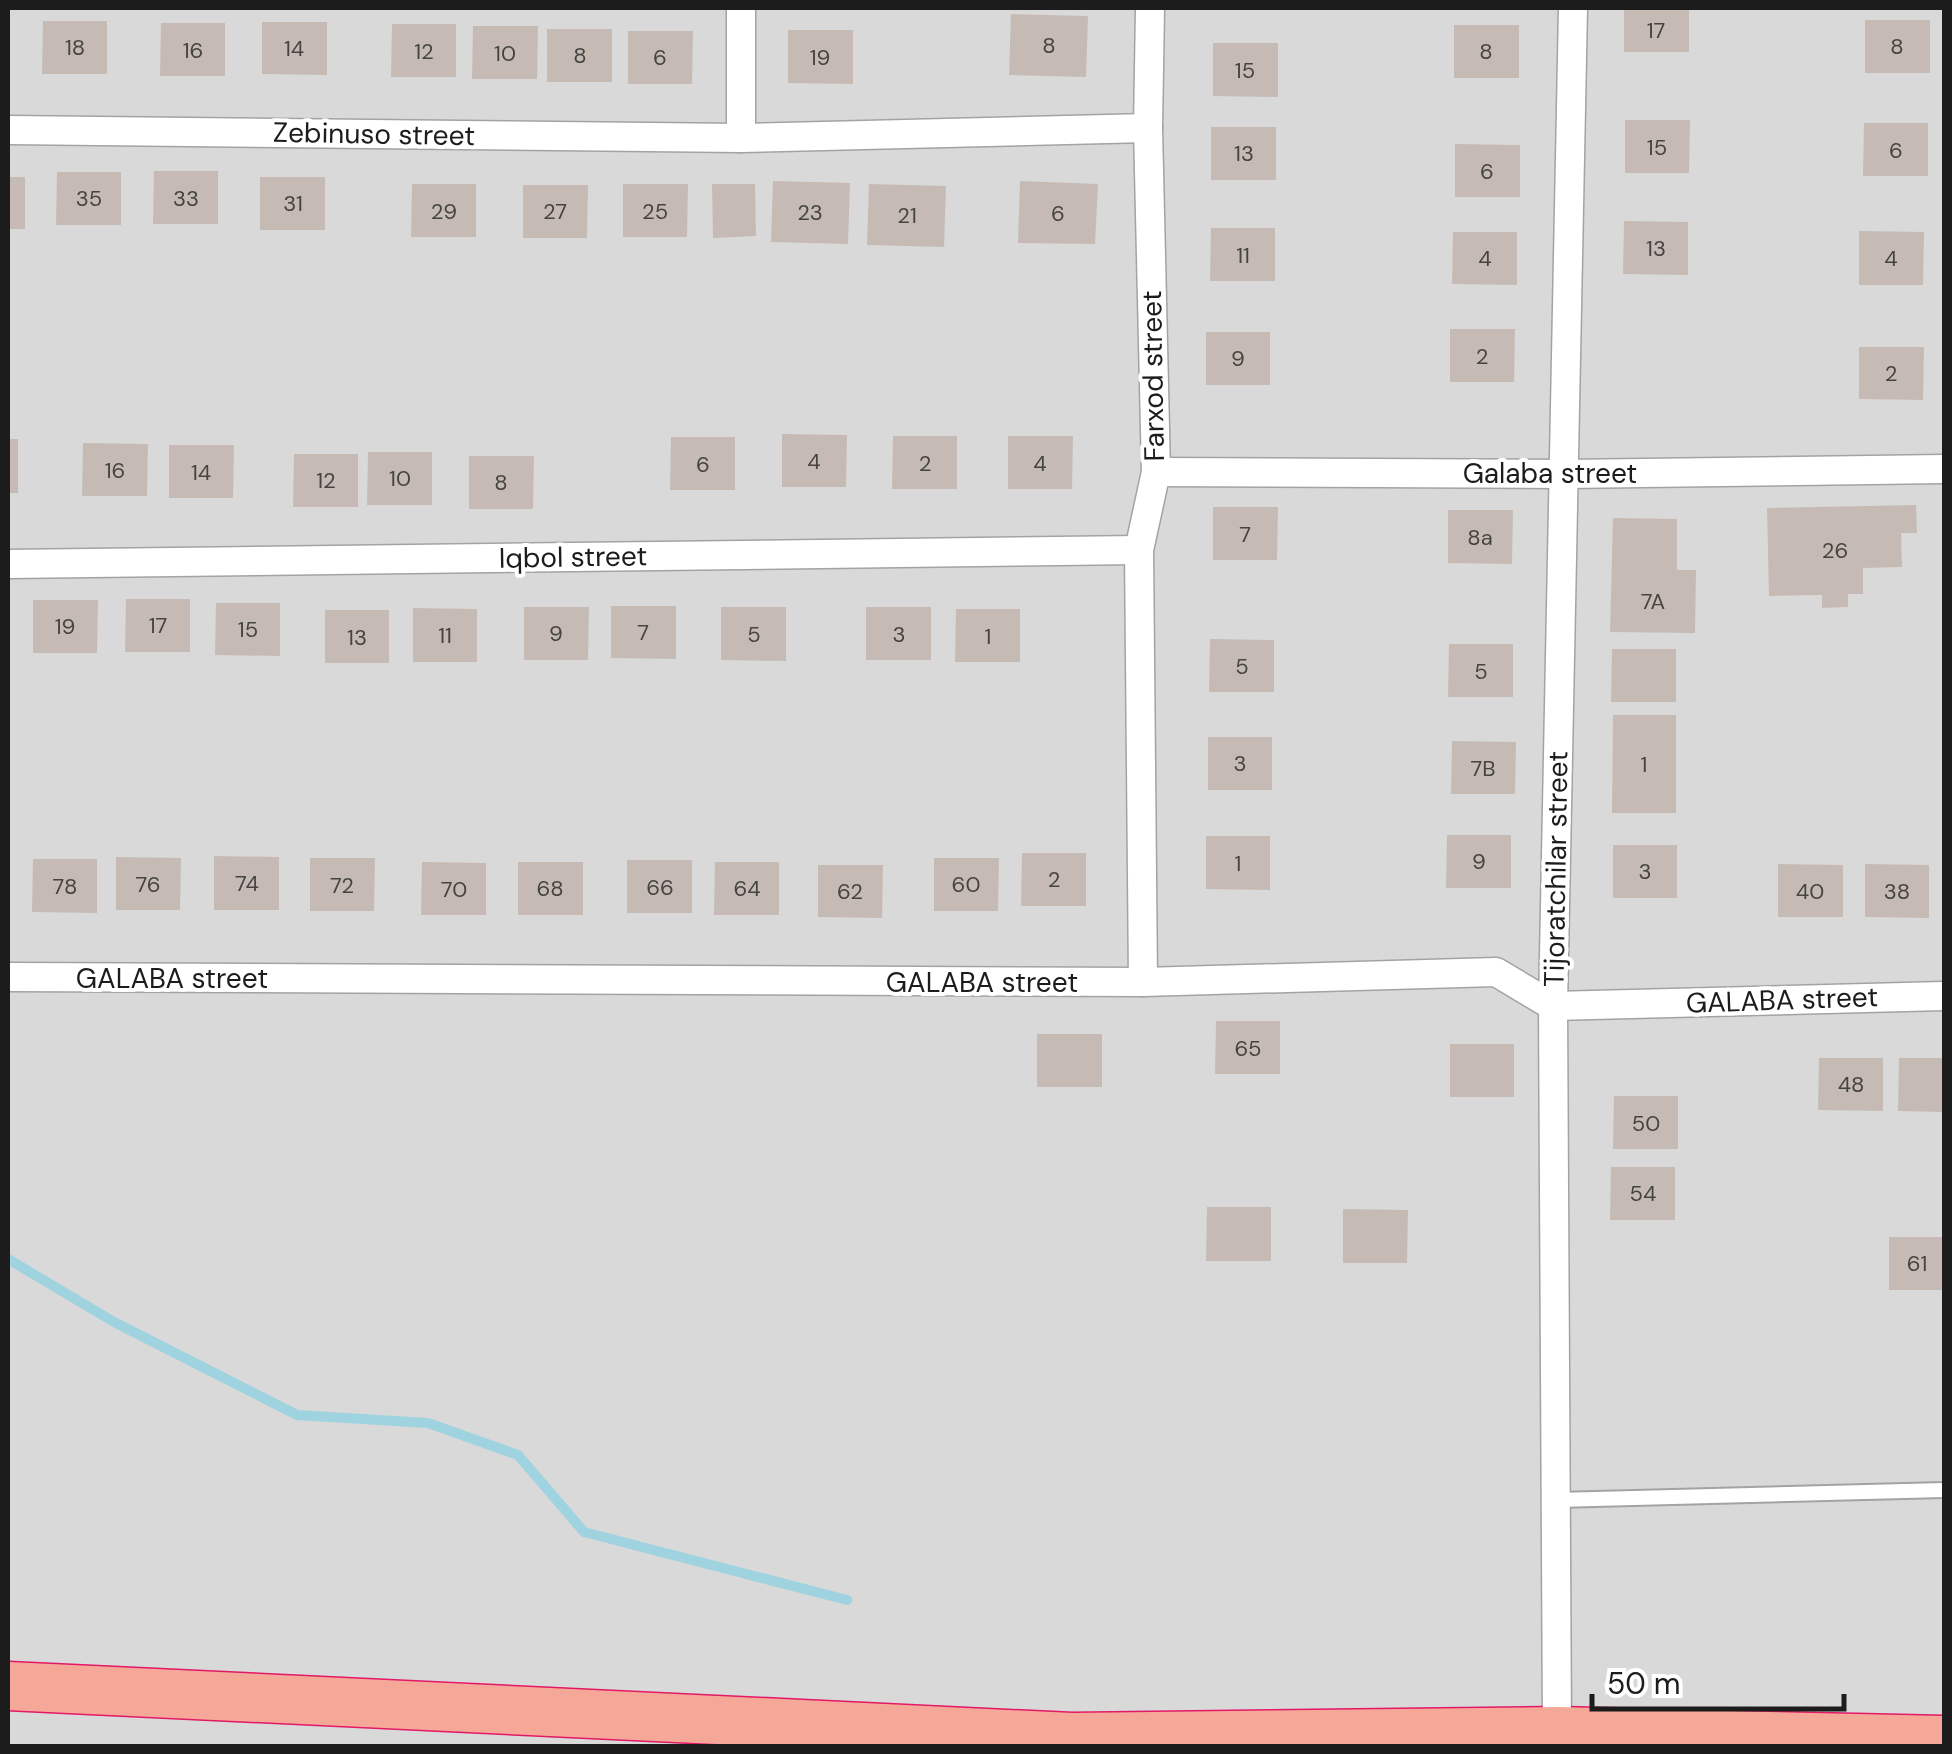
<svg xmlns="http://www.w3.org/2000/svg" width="1952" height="1754" font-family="'DM Sans',sans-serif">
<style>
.residential{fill:#dad9d9}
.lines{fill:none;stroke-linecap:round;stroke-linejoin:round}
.stream{stroke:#9ed3df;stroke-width:10}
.building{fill:#c6bbb4}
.service-casing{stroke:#a3a3a3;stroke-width:18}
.minor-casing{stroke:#a3a3a3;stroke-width:31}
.trunk-casing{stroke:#e21967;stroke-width:51}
.service{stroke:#fff;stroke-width:14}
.minor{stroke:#fff;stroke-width:28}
.trunk{stroke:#f5a898;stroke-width:48}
.labels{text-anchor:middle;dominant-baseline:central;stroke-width:8;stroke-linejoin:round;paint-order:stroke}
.number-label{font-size:22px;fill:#464442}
.street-label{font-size:28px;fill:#1c1c1c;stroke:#fff}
</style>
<rect width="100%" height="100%" fill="#eee9e1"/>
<rect class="residential" x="8" y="8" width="1936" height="1738"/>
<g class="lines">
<polyline class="stream" points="8,1259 114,1322 297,1415 428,1423 518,1455 584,1532 847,1600"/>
</g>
<g class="building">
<rect x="1624" y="8" width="65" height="44"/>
<polygon points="1011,14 1088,16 1086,77 1009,75"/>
<rect x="1865" y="20" width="65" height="53"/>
<polygon points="43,21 107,21 107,74 42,74"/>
<polygon points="262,22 327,22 327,75 262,74"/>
<polygon points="161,23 225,23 225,76 160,76"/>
<polygon points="392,24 456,24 456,77 391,77"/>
<rect x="1454" y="25" width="65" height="53"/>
<polygon points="473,26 538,26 537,79 472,79"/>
<rect x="547" y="29" width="65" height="53"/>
<polygon points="788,30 853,30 853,84 788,83"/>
<polygon points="628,31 693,31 692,84 628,84"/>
<polygon points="1213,43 1278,43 1278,97 1213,96"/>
<polygon points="1625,120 1690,120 1689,173 1625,173"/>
<polygon points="1864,123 1928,123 1928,176 1863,176"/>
<rect x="1211" y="127" width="65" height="53"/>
<polygon points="1455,144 1520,145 1520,197 1455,197"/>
<polygon points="154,171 218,171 218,224 153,224"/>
<polygon points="57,172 121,172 121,225 56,225"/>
<rect x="8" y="177" width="17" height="52"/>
<rect x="260" y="177" width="65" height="53"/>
<polygon points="773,181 850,183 848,244 771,242"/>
<polygon points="1020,181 1098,184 1095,244 1018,243"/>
<polygon points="412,184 476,184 476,237 411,237"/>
<polygon points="623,184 688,184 687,237 623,237"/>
<polygon points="712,184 755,184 756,236 713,238"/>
<polygon points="869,184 946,186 944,247 867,245"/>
<polygon points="523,185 588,185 587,238 523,238"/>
<polygon points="1624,221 1688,222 1688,275 1623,274"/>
<polygon points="1211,228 1275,228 1275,281 1210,281"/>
<polygon points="1859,231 1924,232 1923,285 1859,285"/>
<polygon points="1453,232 1517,232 1517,285 1452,284"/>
<polygon points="1450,329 1515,329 1514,382 1450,382"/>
<rect x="1206" y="332" width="64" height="53"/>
<polygon points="1859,347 1924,347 1923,400 1859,399"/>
<polygon points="782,434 847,435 846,487 782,487"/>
<polygon points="893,436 957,436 957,489 892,489"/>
<polygon points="1008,436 1073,436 1072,489 1008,489"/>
<polygon points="671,437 735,437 735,490 670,490"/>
<rect x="8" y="439" width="10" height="54"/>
<polygon points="83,443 148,444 147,496 82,496"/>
<polygon points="169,445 234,445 233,498 169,498"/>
<polygon points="368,452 432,452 432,505 367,505"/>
<polygon points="294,454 358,454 358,507 293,507"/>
<polygon points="469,456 534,456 533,509 469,509"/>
<polygon points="1916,505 1917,533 1901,533 1902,567 1863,568 1863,594 1848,594 1848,607 1822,608 1822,595 1769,596 1767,508"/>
<polygon points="1213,507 1278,507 1277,560 1213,560"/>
<polygon points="1448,510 1513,510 1512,564 1448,563"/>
<polygon points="1613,518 1677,519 1677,570 1696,570 1695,633 1610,632"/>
<polygon points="126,599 190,599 190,652 125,652"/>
<polygon points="33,600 98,600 97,653 33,653"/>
<polygon points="216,603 280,603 280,656 215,655"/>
<polygon points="611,606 676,606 676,659 611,658"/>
<polygon points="524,607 589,607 588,660 524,660"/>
<polygon points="721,607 786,607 786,661 721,660"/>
<rect x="866" y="607" width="65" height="53"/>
<polygon points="413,608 477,609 477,662 413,662"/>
<polygon points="956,609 1020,609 1020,662 955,662"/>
<rect x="325" y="610" width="64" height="53"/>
<polygon points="1210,639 1274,640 1274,692 1209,692"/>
<polygon points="1449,644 1513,644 1513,697 1448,697"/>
<polygon points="1612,649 1676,649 1676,702 1611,702"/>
<polygon points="1613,715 1676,715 1676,813 1612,813"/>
<rect x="1208" y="737" width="64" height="53"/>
<polygon points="1452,741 1516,742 1515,794 1451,794"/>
<polygon points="1447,835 1511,835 1511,888 1446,888"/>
<polygon points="1206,836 1270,836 1270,890 1206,889"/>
<rect x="1613" y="845" width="64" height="53"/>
<polygon points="1022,853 1086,853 1086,906 1021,906"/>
<polygon points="214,856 279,857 279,910 214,910"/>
<polygon points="116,857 181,858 180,910 116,910"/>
<polygon points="310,858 375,858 374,911 310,911"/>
<polygon points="934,858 999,858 998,911 934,911"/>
<polygon points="33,859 97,859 97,913 32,912"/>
<rect x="627" y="860" width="65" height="53"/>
<polygon points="422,862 486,863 486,915 421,915"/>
<rect x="518" y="862" width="65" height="53"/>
<polygon points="715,862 779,862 779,915 714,915"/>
<polygon points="1778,864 1843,865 1843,917 1778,917"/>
<polygon points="1865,864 1929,865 1929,918 1865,917"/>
<polygon points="818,865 883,865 882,918 818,917"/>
<polygon points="1216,1021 1280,1021 1280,1074 1215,1074"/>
<rect x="1037" y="1034" width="65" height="53"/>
<rect x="1450" y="1044" width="64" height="53"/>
<polygon points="1819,1058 1883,1058 1883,1111 1818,1110"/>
<polygon points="1899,1058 1944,1058 1944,1112 1898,1111"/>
<polygon points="1614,1096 1678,1096 1678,1149 1613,1149"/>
<polygon points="1611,1167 1675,1167 1675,1220 1610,1220"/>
<polygon points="1207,1207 1271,1207 1271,1261 1206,1261"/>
<polygon points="1343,1209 1408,1210 1407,1263 1343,1263"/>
<rect x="1889" y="1237" width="55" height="53"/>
</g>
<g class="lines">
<g class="service-casing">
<polyline id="service" points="1556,1500 1944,1490"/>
</g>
<g class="minor-casing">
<g id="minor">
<polyline points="741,8 741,138"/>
<polyline points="8,130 741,138 1148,128"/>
<polyline points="1156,472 1565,474 1944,469"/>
<polyline points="8,564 1139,550"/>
<polyline points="9,977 1143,982 1496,972 1553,1006 1944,996"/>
<polyline points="1143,982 1139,550 1156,472 1148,128 1150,8"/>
<polyline points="1557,1731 1553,1006 1573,8"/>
</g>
</g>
<g class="trunk-casing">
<polyline id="trunk" points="8,1686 1072,1737 1557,1731 1944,1740"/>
</g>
<use href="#service" class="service"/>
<use href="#minor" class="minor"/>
<use href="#trunk" class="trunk"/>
</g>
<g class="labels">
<g class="number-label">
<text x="1656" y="30">17</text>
<text x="1049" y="45">8</text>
<text x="1897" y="46">8</text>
<text x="75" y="47">18</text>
<text x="294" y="48">14</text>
<text x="193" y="50">16</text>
<text x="424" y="51">12</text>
<text x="1486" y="51">8</text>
<text x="505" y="53">10</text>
<text x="580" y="55">8</text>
<text x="660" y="57">6</text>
<text x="820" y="57">19</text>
<text x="1245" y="70">15</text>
<text x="1657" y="147">15</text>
<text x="1896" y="150">6</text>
<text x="1244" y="153">13</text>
<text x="1487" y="171">6</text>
<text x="89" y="198">35</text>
<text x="186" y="198">33</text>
<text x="293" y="203">31</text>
<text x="444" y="211">29</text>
<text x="555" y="211">27</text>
<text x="655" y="211">25</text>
<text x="810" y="212">23</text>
<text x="1058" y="213">6</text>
<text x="907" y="215">21</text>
<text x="1656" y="248">13</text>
<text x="1243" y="255">11</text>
<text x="1485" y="258">4</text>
<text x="1891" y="258">4</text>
<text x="1482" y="356">2</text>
<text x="1238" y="358">9</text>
<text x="1891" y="373">2</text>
<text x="814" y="461">4</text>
<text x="925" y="463">2</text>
<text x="1040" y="463">4</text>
<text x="703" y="464">6</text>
<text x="115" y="470">16</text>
<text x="201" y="472">14</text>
<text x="400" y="478">10</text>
<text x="326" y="480">12</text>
<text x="501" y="482">8</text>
<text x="1245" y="534">7</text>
<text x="1480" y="537">8a</text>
<text x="1835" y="550">26</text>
<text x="1653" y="601">7A</text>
<text x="158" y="625">17</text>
<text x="65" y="626">19</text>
<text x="248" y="629">15</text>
<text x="643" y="632">7</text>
<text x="556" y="633">9</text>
<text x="754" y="634">5</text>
<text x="899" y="634">3</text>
<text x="445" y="635">11</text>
<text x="988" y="636">1</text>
<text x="357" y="637">13</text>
<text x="1242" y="666">5</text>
<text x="1481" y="671">5</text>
<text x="1240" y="763">3</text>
<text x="1644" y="764">1</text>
<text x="1483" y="768">7B</text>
<text x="1479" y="861">9</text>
<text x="1238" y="863">1</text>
<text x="1645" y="871">3</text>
<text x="1054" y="879">2</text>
<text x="247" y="883">74</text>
<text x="148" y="884">76</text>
<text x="966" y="884">60</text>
<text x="342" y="885">72</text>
<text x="65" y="886">78</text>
<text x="660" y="887">66</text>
<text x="550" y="888">68</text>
<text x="747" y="888">64</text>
<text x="454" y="889">70</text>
<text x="850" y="891">62</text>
<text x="1810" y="891">40</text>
<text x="1897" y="891">38</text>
<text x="1248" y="1048">65</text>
<text x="1851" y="1084">48</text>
<text x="1646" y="1123">50</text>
<text x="1643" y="1193">54</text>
<text x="1917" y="1263">61</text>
</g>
<g class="street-label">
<text transform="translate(374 134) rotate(1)">Zebinuso street</text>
<text transform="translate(1153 376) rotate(-91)">Farxod street</text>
<text x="1550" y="473">Galaba street</text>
<text transform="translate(573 557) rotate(-1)">Iqbol street</text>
<text transform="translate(1556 869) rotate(-89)">Tijoratchilar street</text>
<text x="172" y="978">GALABA street</text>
<text x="982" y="982">GALABA street</text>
<text transform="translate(1782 1000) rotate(-2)">GALABA street</text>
</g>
</g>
<rect width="1952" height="1754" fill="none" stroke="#1c1c1c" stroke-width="20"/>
<path d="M1592 1694v15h252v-15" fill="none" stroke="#1c1c1c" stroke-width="5"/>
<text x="1607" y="1694" font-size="30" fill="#1c1c1c" stroke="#ffffff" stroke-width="8" paint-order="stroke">50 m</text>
</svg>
